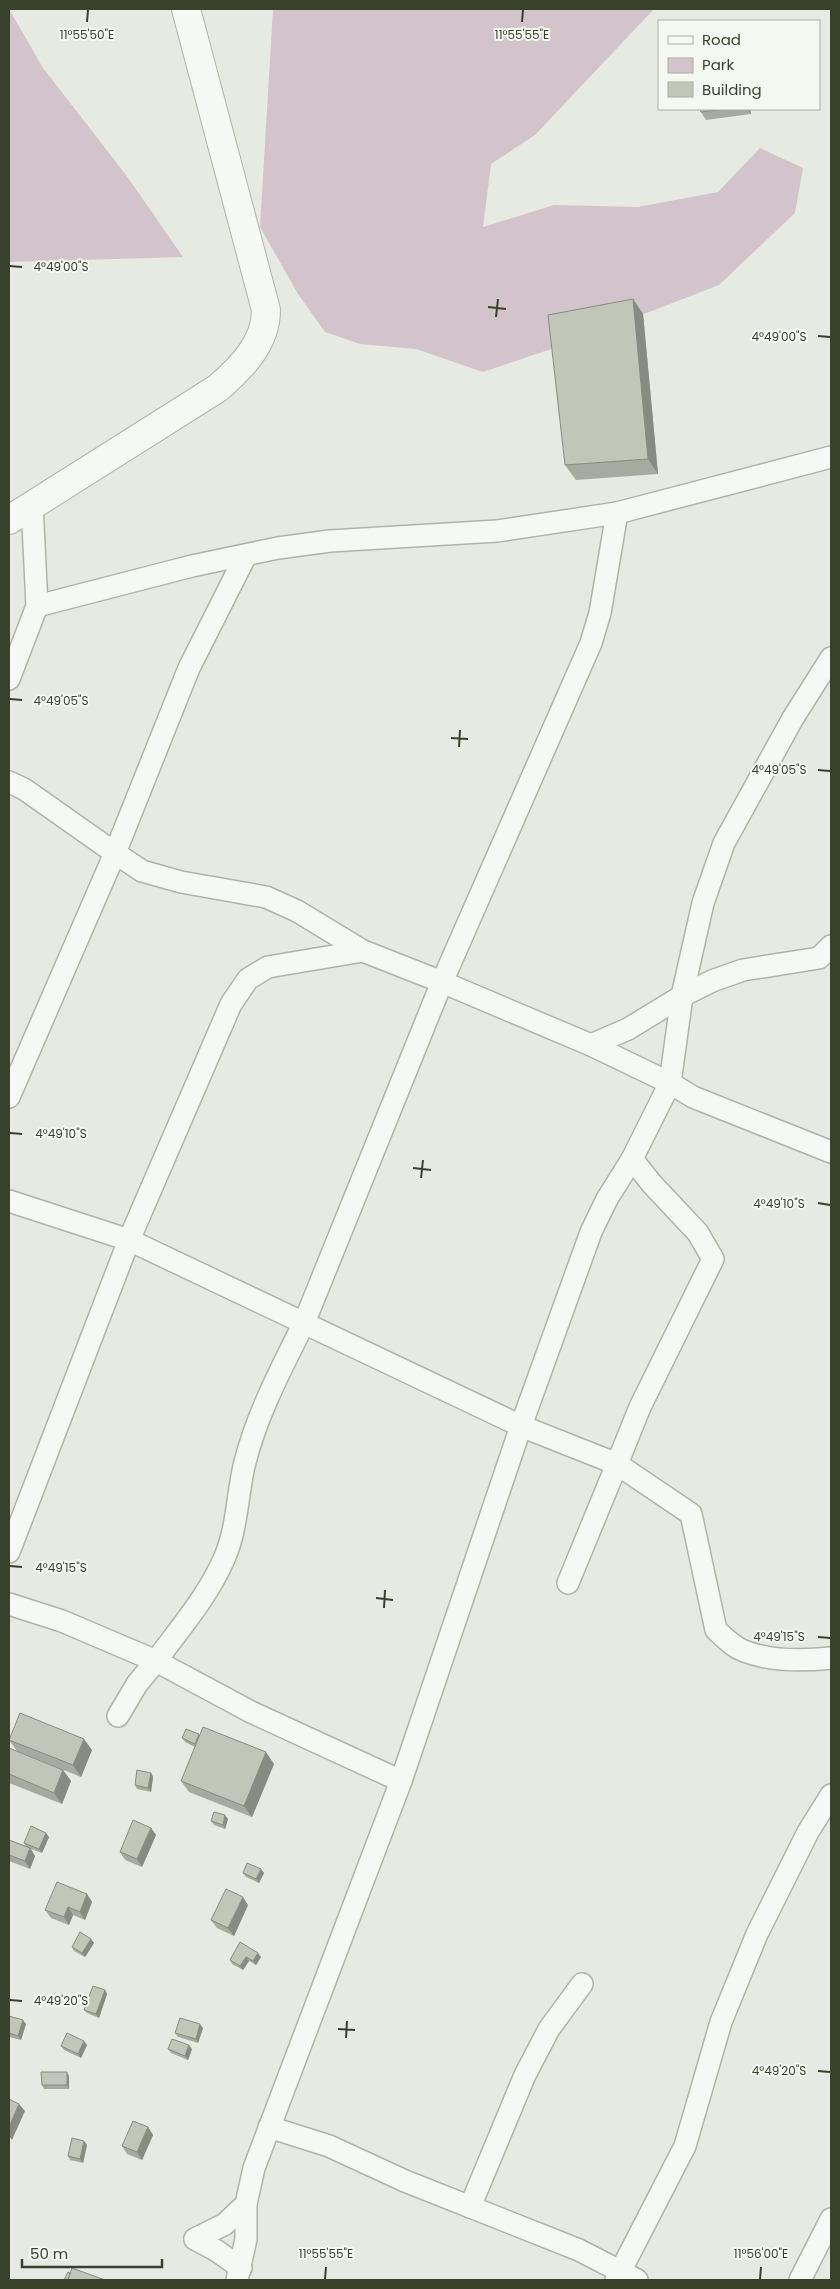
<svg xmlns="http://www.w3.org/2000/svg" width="840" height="2289" font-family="Poppins,sans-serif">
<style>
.green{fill:#d3c3cb}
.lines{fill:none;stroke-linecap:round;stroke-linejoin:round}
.minor-casing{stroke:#afb4a7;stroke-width:24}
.tertiary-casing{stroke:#afb4a7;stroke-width:30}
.minor{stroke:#f6f8f4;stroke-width:21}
.tertiary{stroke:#f6f8f4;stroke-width:28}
.wall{fill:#a6aa9f}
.shaded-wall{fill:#878b82}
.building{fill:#c1c6b9;stroke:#878b82}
.ticks{fill:none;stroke:#37412b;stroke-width:2}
.ticks-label{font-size:12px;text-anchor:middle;fill:#37412b;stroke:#f5f7f1;stroke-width:4;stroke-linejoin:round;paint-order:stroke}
</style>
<rect width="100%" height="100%" fill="#e7eae2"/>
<g class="green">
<polygon points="9,9 43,68 126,175 183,257 9,262"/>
<polygon points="273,9 654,9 535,135 491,164 483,227 554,205 638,207 718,192 760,148 803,168 795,213 719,285 569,343 483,372 416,349 360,344 325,332 298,294 260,227"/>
</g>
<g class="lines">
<g class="minor-casing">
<g id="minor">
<polyline points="37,606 192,566 278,548 330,541 497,531 617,513 831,457"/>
<polyline points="9,679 37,606 32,504"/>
<polyline points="9,782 24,789 115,853 189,668 246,555"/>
<polyline points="591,1045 628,1029 682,996 712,981 743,970 819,958 831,946"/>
<polyline points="9,1097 115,853 142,871 181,882 266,897 297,911 363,951 442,982 591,1045 670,1083 693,1097 831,1152"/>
<path d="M632 1159 652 1184 698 1233 713 1259 640 1407 617 1464 691 1514 716 1630C725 1638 733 1647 744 1651 770 1661 804 1661 831 1658"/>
<polyline points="9,1201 129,1240 521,1426 617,1464 568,1583"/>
<polyline points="9,1552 129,1240 231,1004 248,979 268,967 363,951"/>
<polyline points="9,1604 62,1621 156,1661 137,1684 118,1716"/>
<path d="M401 1781 251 1712 156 1661C180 1628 208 1596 224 1559 237 1530 237 1497 244 1466 256 1416 281 1369 304 1323L442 982 591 643 600 613 617 513"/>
<polyline points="269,2127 329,2146 405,2181 579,2250 637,2280"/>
<polyline points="470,2207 525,2075 549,2029 582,1984"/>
<polyline points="195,2239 225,2224 246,2204"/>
<polyline points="195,2239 217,2251 241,2268"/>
<polyline points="237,2280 246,2239 246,2204 254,2168 401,1781 521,1426 591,1232 607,1199 632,1159 670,1083 682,996 703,903 724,843 793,718 831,658"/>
<polyline points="616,2280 685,2146 721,2022 757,1934 808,1832 831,1795"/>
<polyline points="800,2280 831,2219"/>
</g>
</g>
<g class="tertiary-casing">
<path id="tertiary" d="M9 520 218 388C242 367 266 343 266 310L186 9"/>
</g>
<use href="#minor" class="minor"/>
<use href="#tertiary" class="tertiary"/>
</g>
<g class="wall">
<polygon points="700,109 750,109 751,114 706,120 701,112"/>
<polygon points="633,299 643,314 658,474 576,480 565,465"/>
<polygon points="200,1735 274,1764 252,1817 189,1792 181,1781 195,1747 185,1742 182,1738"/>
<polygon points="9,1740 92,1750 81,1777 17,1751"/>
<polygon points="9,1748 63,1770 71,1781 62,1804 9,1783"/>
<polygon points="151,1773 153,1777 151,1792 137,1789 135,1785"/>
<polygon points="228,1819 225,1829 214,1825 211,1821"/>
<polygon points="151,1828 156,1835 142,1867 125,1860 120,1852"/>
<polygon points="49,1837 42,1853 31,1849 35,1856 30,1869 9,1861 9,1840 26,1846 24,1843"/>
<polygon points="243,1873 264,1873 259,1883 246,1877"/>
<polygon points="87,1894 92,1902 85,1920 73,1915 69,1925 51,1918 45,1910"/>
<polygon points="248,1905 234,1936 217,1928 211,1920"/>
<polygon points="91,1939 94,1943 85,1957 74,1951 72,1947"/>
<polygon points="240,1942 261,1957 256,1965 249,1961 243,1970 232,1964 230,1960"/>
<polygon points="105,1990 107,1994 99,2018 87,2013 84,2010"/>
<polygon points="9,2016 26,2024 21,2040 9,2037"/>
<polygon points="203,2028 198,2043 178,2037 175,2033"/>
<polygon points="87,2045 81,2058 64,2050 61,2046"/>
<polygon points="168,2049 192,2049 188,2060 171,2053"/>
<polygon points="69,2076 69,2089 44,2089 42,2085"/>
<polygon points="148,2127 153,2135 142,2160 127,2154 122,2146"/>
<polygon points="87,2145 83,2163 70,2160 68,2156"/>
</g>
<g class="shaded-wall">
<polygon points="747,109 750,109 751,114"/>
<polygon points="633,299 643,314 658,474 648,459"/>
<polygon points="84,1739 92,1750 81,1777 73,1765"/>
<polygon points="266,1752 274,1764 252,1817 244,1806"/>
<polygon points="63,1770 71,1781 62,1804 54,1793"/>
<polygon points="151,1773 153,1777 151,1792 148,1788"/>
<polygon points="225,1815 228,1819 225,1829 223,1825"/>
<polygon points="151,1828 156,1835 142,1867 137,1859"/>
<polygon points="46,1833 49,1837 42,1853 39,1849"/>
<polygon points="30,1848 35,1856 30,1869 25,1861"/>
<polygon points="261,1869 264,1873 259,1883 256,1879"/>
<polygon points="87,1894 92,1902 85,1920 80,1912"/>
<polygon points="243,1897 248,1905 234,1936 228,1928"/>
<polygon points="68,1907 73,1915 69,1925 64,1917"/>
<polygon points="91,1939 94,1943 85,1957 82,1953"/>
<polygon points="258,1953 261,1957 256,1965 253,1961"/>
<polygon points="246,1957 249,1961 243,1970 240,1966"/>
<polygon points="105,1990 107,1994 99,2018 96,2014"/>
<polygon points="23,2020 26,2024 21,2040 18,2036"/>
<polygon points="200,2024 203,2028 198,2043 196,2039"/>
<polygon points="84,2041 87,2045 81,2058 78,2054"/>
<polygon points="189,2045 192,2049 188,2060 185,2056"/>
<polygon points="67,2072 69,2076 69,2089 67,2085"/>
<polygon points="19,2104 25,2111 12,2140 9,2136 9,2127"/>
<polygon points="148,2127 153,2135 142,2160 137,2152"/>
<polygon points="84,2141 87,2145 83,2163 80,2159"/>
</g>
<g class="building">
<polygon points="700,109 726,109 701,112"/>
<polygon points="633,299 648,459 565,465 548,315"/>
<polygon points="20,1713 84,1739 73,1765 9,1740"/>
<polygon points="203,1727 266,1752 244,1806 181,1781"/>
<polygon points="186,1729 199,1734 195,1744 182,1738"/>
<polygon points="9,1748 63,1770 54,1793 9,1774"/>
<polygon points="137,1770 151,1773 148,1788 135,1785"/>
<polygon points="214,1812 225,1815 223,1825 211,1821"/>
<polygon points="133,1820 151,1828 137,1859 120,1852"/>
<polygon points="31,1826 46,1833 39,1849 24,1843"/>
<polygon points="9,1840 30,1848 25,1861 9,1855"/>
<polygon points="247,1863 261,1869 256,1879 243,1873"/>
<polygon points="57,1882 87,1894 80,1912 68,1907 64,1917 45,1910"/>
<polygon points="226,1889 243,1897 228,1928 211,1920"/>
<polygon points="80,1932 91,1939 82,1953 72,1947"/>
<polygon points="240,1942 258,1953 253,1961 246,1957 240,1966 230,1960"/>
<polygon points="93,1986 105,1990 96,2014 84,2010"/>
<polygon points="9,2016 23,2020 18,2036 9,2033"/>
<polygon points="180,2018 200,2024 196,2039 175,2033"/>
<polygon points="67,2033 84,2041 78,2054 61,2046"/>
<polygon points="172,2039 189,2045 185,2056 168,2049"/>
<polygon points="41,2072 67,2072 67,2085 42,2085"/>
<polygon points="9,2099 19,2104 9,2127"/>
<polygon points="133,2121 148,2127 137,2152 122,2146"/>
<polygon points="72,2138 84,2141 80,2159 68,2156"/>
<polygon points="72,2268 105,2280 68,2280"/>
<polygon points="68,2272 70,2273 68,2280 64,2280"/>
</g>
<path class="ticks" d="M87 22 88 10M522 22 523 10M10 266 22 267M488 307 506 309M496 317 498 299M818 336 830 337M10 699 22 700M451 738 468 739M459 747 460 730M818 770 830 771M10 1133 22 1134M413 1168 431 1170M421 1178 423 1160M818 1203 830 1205M10 1566 22 1567M376 1598 393 1600M384 1608 385 1590M818 1637 830 1638M10 2000 22 2001M338 2029 355 2030M346 2038 347 2021M818 2071 830 2072M325 2279 326 2267M760 2279 761 2267"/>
<g class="ticks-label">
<text x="87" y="39">11°55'50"E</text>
<text x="522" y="39">11°55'55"E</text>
<text x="61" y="271">4°49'00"S</text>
<text x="779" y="341">4°49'00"S</text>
<text x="61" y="705">4°49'05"S</text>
<text x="779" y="774">4°49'05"S</text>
<text x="61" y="1138">4°49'10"S</text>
<text x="779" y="1208">4°49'10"S</text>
<text x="61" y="1572">4°49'15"S</text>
<text x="779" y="1641">4°49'15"S</text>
<text x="61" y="2005">4°49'20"S</text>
<text x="779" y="2075">4°49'20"S</text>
<text x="326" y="2258">11°55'55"E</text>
<text x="761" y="2258">11°56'00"E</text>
</g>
<rect width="840" height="2289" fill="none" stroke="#37412b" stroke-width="20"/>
<rect x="658" y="20" width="162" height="90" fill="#f5f7f1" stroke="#a9aea2"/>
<rect x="668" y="36" width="25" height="8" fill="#f6f8f4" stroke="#a9aea2"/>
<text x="702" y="45" font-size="15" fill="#37412b">Road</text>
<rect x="668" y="58" width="25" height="15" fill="#d3c3cb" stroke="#a9aea2"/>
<text x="702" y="70" font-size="15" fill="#37412b">Park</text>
<rect x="668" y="82" width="25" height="15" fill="#c1c6b9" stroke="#a9aea2"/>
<text x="702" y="95" font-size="15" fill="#37412b">Building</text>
<path d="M22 2259v8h140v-8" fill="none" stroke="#37412b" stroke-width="2.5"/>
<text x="30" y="2259" font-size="15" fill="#37412b" stroke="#f5f7f1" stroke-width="4" paint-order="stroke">50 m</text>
</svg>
